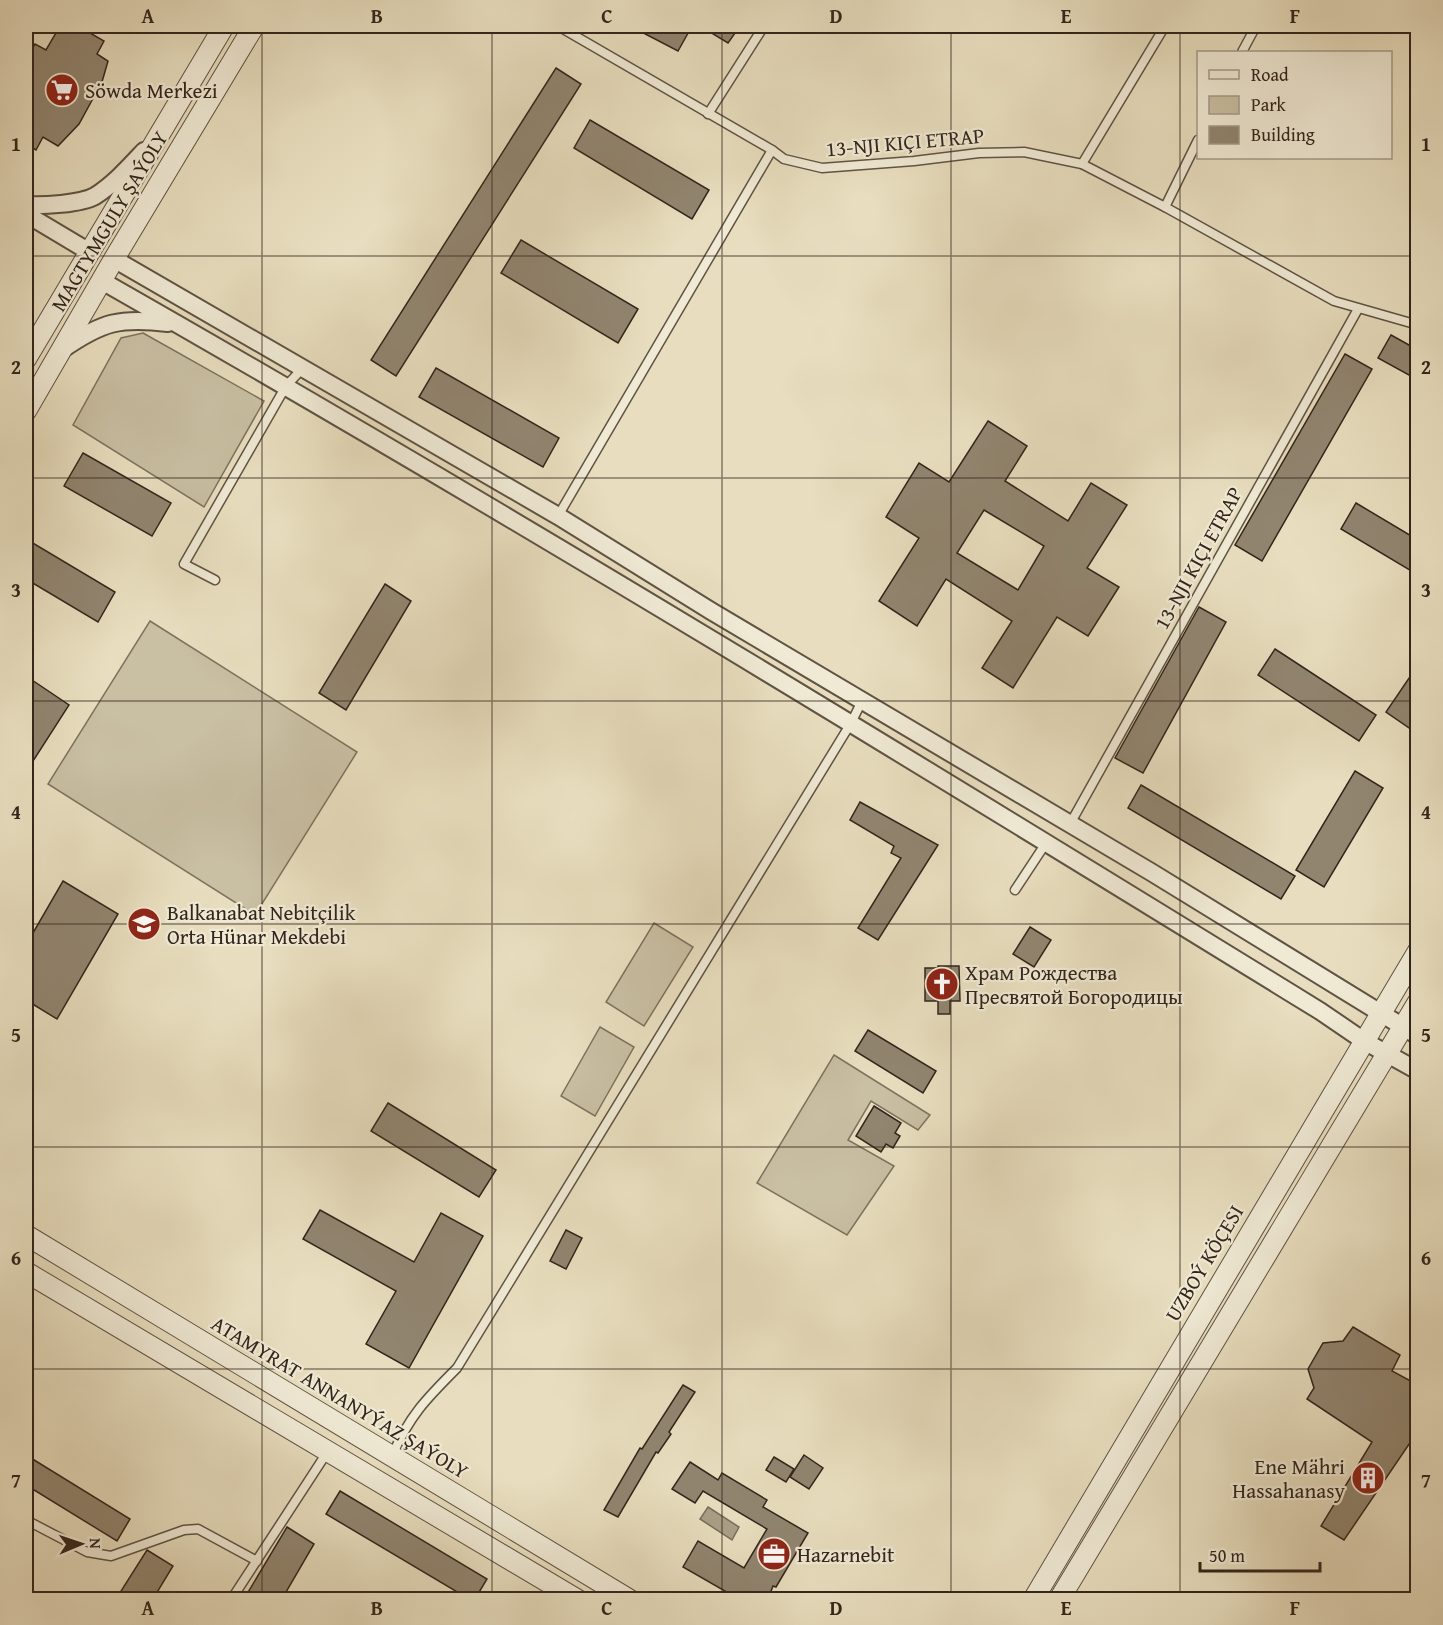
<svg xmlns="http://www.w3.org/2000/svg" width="1443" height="1625" font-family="'Gentium Book Plus',serif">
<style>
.green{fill:#c9bfa3;stroke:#7e725f;stroke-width:1.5}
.water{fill:#aa9f87;stroke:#7a6e5c;stroke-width:1.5}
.building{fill:#918570;stroke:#33251b;stroke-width:1.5;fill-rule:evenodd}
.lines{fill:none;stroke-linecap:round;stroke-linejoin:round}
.service-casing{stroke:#605344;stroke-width:11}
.minor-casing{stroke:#605344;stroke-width:20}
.tertiary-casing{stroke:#605344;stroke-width:22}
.service{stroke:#f0ead5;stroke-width:8}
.minor{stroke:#f0ead5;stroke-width:16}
.tertiary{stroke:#f0ead5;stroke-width:20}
.grid{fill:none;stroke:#33251b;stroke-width:1.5;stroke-opacity:0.55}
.labels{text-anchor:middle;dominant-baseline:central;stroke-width:4.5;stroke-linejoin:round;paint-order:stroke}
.poi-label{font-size:21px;fill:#33251b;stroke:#f0ead5;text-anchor:start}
.street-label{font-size:21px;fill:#33251b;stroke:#f0ead5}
.neatline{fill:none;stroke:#33251b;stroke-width:2}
.grid-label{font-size:20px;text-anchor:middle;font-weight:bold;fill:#33251b}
</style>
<rect width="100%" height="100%" fill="#e8debf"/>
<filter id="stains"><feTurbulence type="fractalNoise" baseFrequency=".00333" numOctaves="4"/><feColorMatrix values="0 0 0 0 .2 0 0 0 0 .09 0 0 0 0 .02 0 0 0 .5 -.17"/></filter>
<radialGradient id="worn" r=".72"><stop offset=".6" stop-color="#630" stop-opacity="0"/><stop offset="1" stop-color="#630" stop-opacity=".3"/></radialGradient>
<g class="green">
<polygon points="143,333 264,401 204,507 73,425 121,338"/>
<polygon points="150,621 357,752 255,915 48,784"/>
<polygon points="654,923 693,947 644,1026 606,1002"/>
<polygon points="600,1027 634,1047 595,1116 561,1096"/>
<polygon points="834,1055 930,1115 918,1130 871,1101 848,1140 894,1166 847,1235 757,1183"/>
</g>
<polygon class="water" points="708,1507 739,1527 732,1540 700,1519"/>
<g class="building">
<polygon points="60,26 78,26 104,41 97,54 108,61 102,82 79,124 58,146 43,137 36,150 26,144 26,59 35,44 46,50"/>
<polygon points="630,26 692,26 678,51"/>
<polygon points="700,26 740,26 728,43"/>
<polygon points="556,68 581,84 396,376 371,360"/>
<polygon points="590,120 709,190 692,219 574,148"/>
<polygon points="521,240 638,309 618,343 501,273"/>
<polygon points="1391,335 1418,350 1418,380 1378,358"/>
<polygon points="1345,354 1372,369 1262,561 1235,545"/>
<polygon points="436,368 559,438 543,467 419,397"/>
<path d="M988 421 1027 446 1005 481 1068 521 1091 483 1127 505 1087 568 1119 587 1088 636 1057 617 1013 688 982 668 1012 621 946 579 917 626 879 601 919 538 886 517 919 463 949 482ZM984 510 1044 546 1018 590 957 553Z"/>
<polygon points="83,453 171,503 152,536 64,486"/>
<polygon points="1356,503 1418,540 1418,575 1341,529"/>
<polygon points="26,539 115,592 98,622 26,579"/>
<polygon points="385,584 411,601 346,710 319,693"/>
<polygon points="1199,607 1226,622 1143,773 1115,758"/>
<polygon points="1275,649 1376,715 1359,741 1258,675"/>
<polygon points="1418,665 1418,734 1386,712"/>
<polygon points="26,676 69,705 26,772"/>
<polygon points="1355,771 1383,788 1324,887 1296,870"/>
<polygon points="1141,785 1295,876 1281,899 1128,808"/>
<polygon points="860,802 938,845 878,940 858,928 901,858 891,853 894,846 850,820"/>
<polygon points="63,881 118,914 57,1019 26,1000 26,945"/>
<polygon points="1030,927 1051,940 1034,967 1013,954"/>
<polygon points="938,966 959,966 960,1001 950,1001 950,1014 938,1014 938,1001 925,1001 925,968 938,968"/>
<polygon points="868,1030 936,1071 923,1093 855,1051"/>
<polygon points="388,1103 496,1170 479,1197 371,1131"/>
<polygon points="874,1106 901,1123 895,1133 900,1136 893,1148 886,1144 881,1152 856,1136"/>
<polygon points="320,1210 414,1262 441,1213 483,1236 409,1368 366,1344 396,1291 303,1239"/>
<polygon points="566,1230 582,1238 566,1269 550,1261"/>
<polygon points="1353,1327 1400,1355 1392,1371 1418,1385 1418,1431 1344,1540 1321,1526 1372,1442 1307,1399 1314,1388 1308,1369 1323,1343 1343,1341"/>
<polygon points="683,1385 695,1392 669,1432 671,1434 658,1453 656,1452 618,1517 604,1510 640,1448 642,1449"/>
<polygon points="26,1455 130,1519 117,1541 26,1485"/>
<polygon points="804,1455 823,1468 809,1489 790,1477"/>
<polygon points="774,1457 794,1469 786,1482 766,1470"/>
<polygon points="690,1462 718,1480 722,1473 767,1500 763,1507 808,1533 776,1587 773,1586 768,1599 734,1599 732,1595 683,1567 698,1541 744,1568 767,1529 703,1491 695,1503 672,1489"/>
<polygon points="340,1491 487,1579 475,1599 469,1599 326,1514"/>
<polygon points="287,1527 314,1544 282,1599 244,1599"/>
<polygon points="147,1550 173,1566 153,1599 116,1599"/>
</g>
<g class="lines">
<g class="service-casing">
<g id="service">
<polyline points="558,26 772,150 784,159 822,168 914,161 979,153 1024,152 1082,164"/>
<polyline points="1242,52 1256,26"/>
<polyline points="708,114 764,26"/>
<polyline points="1198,140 1165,207 1334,301 1418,325"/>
<polyline points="1165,207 1082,164 1165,26"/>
<polyline points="558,516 772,150"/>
<polyline points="215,580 184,564 286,386 303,368"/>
<polyline points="1070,824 1358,309"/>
<polyline points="1015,890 1046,843"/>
<path d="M392 1456C409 1416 427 1398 457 1368L851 723 862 701"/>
<polyline points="26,1520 87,1552 111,1556 184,1530 198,1529 257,1561"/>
<polyline points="231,1600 328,1451"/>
</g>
</g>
<g class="minor-casing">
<g id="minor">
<path d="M26 205C42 206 81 204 95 196 114 184 129 167 144 151"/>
<polyline points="26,214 88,251"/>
<polyline points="114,259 558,516 711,611 1151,872 1418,1036"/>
<path d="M102 281C513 515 917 763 1320 1011L1364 1041 1418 1071"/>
<path d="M63 349C102 322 120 317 168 323"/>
</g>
</g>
<g class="tertiary-casing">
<g id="tertiary">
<polyline points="26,359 224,26"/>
<polyline points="26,411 114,259 254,26"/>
<polyline points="26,1235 630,1600"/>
<polyline points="26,1272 578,1600"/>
<polyline points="1033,1600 1418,951"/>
<polyline points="1059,1600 1418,1002"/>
</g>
</g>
<use href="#service" class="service"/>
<use href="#minor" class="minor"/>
<use href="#tertiary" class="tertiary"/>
</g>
<path class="grid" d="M262 26V1600M492 26V1600M722 26V1600M951 26V1600M1180 26V1600M26 256H1418M26 478H1418M26 701H1418M26 924H1418M26 1147H1418M26 1369H1418"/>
<defs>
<g id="supermarket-disc" transform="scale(1.725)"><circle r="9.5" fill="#8f2418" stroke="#f0ead5"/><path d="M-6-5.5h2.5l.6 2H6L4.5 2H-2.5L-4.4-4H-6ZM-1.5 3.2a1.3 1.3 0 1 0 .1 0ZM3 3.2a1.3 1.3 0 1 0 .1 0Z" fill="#fff"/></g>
<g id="university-disc" transform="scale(1.725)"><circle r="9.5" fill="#8f2418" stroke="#f0ead5"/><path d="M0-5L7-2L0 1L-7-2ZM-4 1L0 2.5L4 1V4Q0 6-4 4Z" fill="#fff"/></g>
<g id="church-disc" transform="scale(1.725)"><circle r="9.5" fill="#8f2418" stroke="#f0ead5"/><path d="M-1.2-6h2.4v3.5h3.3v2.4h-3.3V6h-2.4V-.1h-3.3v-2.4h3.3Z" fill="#fff"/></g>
<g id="building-disc" transform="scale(1.725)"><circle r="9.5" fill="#8f2418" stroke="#f0ead5"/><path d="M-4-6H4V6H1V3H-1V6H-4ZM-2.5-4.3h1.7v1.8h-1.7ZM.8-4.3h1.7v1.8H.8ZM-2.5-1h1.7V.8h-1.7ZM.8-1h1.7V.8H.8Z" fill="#fff"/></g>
<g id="office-disc" transform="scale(1.725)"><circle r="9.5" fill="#8f2418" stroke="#f0ead5"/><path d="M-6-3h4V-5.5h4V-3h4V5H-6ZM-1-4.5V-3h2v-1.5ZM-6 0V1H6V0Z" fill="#fff"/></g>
</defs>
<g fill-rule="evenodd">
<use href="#supermarket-disc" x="62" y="90"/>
<use href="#university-disc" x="144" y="924"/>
<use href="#church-disc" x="942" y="984"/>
<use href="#building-disc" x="1368" y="1478"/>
<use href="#office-disc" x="774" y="1554"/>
</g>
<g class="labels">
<g class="poi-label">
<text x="85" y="90">Söwda Merkezi</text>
<text x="167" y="912">Balkanabat Nebitçilik<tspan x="167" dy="24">Orta Hünar Mekdebi</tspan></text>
<text x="965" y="972">Храм Рождества<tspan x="965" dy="24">Пресвятой Богородицы</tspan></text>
<text x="1345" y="1466" text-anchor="end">Ene Mähri<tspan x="1345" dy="24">Hassahanasy</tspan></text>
<text x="797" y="1554">Hazarnebit</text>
</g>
<g class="street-label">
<text transform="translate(905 142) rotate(-5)">13-NJI KIÇI ETRAP</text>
<text transform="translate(109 221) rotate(-59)">MAGTYMGULY ŞAÝOLY</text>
<text transform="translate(1198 558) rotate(-61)">13-NJI KIÇI ETRAP</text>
<text transform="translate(1204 1263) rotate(-59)">UZBOÝ KÖÇESI</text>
<text transform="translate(340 1397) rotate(31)">ATAMYRAT ANNANYÝAZ ŞAÝOLY</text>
</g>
</g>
<rect width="1443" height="1625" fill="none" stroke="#e8debf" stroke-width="66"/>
<rect x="1197" y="51" width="195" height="108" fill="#f0ead5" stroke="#a49b8b" stroke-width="1.5"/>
<rect x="1209" y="70" width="30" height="9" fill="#f0ead5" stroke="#a49b8b" stroke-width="1.5"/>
<text x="1251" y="81" font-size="18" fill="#33251b">Road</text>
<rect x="1209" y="96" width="30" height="18" fill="#c9bfa3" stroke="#a49b8b" stroke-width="1.5"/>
<text x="1251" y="111" font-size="18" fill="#33251b">Park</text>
<rect x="1209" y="126" width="30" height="18" fill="#918570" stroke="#a49b8b" stroke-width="1.5"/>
<text x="1251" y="141" font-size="18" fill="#33251b">Building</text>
<g transform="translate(81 1544) rotate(88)" stroke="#f0ead5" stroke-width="4.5" paint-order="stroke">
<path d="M0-4.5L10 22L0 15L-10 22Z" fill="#33251b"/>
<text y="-9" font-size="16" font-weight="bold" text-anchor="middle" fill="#33251b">N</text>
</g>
<path d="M1200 1562v9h120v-9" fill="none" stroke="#33251b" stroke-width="3"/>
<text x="1209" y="1562" font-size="18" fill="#33251b" stroke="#f0ead5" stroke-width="4.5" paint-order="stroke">50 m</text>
<rect x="33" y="33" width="1377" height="1559" class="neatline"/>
<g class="grid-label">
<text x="148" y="23">A</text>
<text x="377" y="23">B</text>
<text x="607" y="23">C</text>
<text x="836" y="23">D</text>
<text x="1066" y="23">E</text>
<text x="1295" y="23">F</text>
<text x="16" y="151">1</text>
<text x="1426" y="151">1</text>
<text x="16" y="374">2</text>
<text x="1426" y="374">2</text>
<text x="16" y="597">3</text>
<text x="1426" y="597">3</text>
<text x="16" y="819">4</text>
<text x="1426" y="819">4</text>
<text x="16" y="1042">5</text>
<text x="1426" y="1042">5</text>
<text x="16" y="1265">6</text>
<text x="1426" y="1265">6</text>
<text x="16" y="1487">7</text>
<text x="1426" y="1487">7</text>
<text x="148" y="1615">A</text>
<text x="377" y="1615">B</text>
<text x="607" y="1615">C</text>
<text x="836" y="1615">D</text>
<text x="1066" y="1615">E</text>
<text x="1295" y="1615">F</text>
</g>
<rect width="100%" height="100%" filter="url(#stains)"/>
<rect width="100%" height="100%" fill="url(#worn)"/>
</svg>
